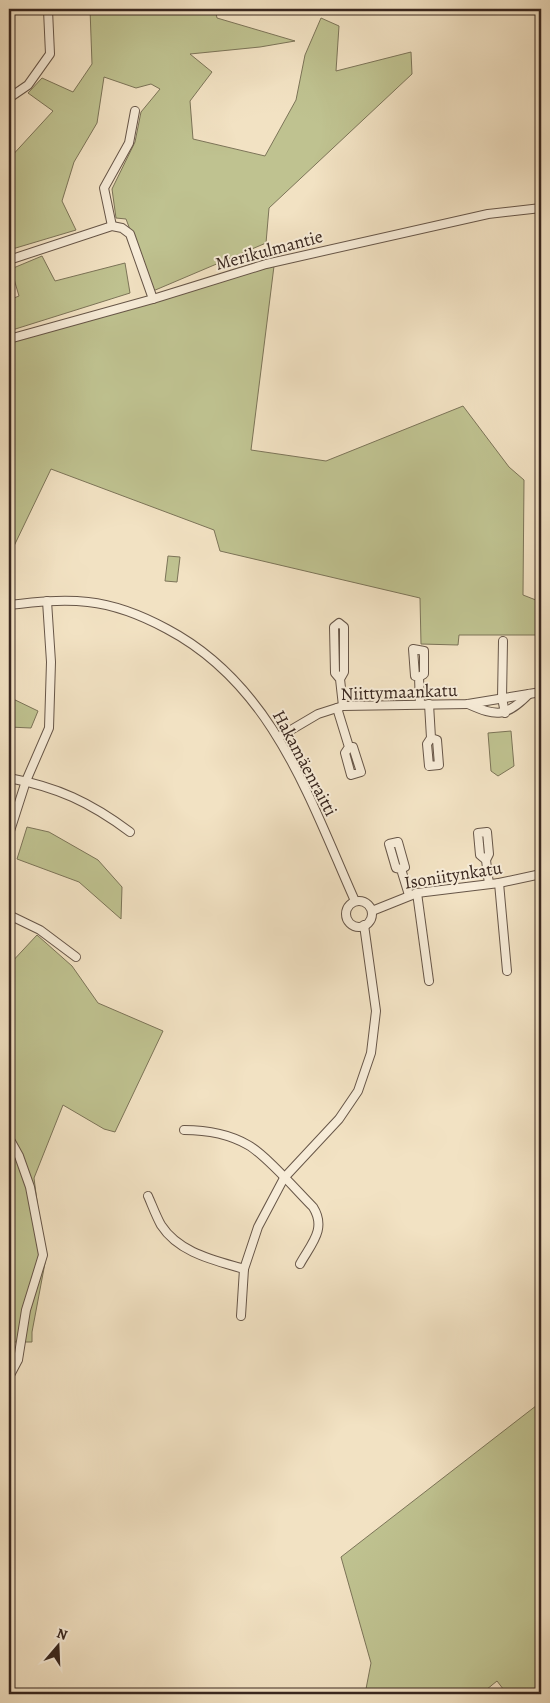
<svg xmlns="http://www.w3.org/2000/svg" width="550" height="1703" font-family="Alegreya,serif">
<style>
.green{fill:#bfc290;stroke:#7c7458}
.lines{fill:none;stroke-linecap:round;stroke-linejoin:round}
.minor-casing{stroke:#675648;stroke-width:10}
.minor{stroke:#f7ecd8;stroke-width:8}
.labels{text-anchor:middle;dominant-baseline:central;stroke-width:4;stroke-linejoin:round;paint-order:stroke}
.street-label{font-size:18px;fill:#39271f;stroke:#f7ecd8}
</style>
<rect width="100%" height="100%" fill="#f2e2c3"/>
<filter id="stains"><feTurbulence type="fractalNoise" baseFrequency=".004" numOctaves="4"/><feColorMatrix values="0 0 0 0 .2 0 0 0 0 .09 0 0 0 0 .02 0 0 0 .5 -.17"/></filter>
<radialGradient id="worn" r=".72"><stop offset=".6" stop-color="#630" stop-opacity="0"/><stop offset="1" stop-color="#630" stop-opacity=".3"/></radialGradient>
<g class="green">
<polygon points="90,9 215,9 217,18 295,41 260,47 190,54 212,72 190,101 193,139 265,156 296,100 305,55 321,18 339,26 336,71 411,52 412,74 269,208 266,243 153,291 126,219 116,218 112,189 135,142 141,112 160,89 151,84 136,88 104,77 97,123 74,162 62,201 76,230 9,250 9,159 53,111 28,93 42,78 73,92 92,64"/>
<polygon points="42,256 55,281 125,263 130,293 9,331 9,300 19,296 11,269"/>
<polygon points="274,266 251,450 326,461 463,406 509,467 524,480 523,595 541,602 541,635 459,635 458,645 421,644 420,598 220,551 214,530 51,469 14,546 9,580 9,342"/>
<polygon points="168,556 180,557 177,582 165,581"/>
<polygon points="9,697 38,711 31,728 9,727"/>
<polygon points="511,731 514,766 498,776 491,771 488,733"/>
<polygon points="27,827 49,832 98,860 122,887 121,919 79,882 17,859"/>
<polygon points="37,935 72,966 98,1003 163,1031 115,1132 104,1129 63,1105 34,1178 45,1263 32,1332 32,1342 9,1342 9,965"/>
<polygon points="541,1402 541,1694 507,1694 497,1681 481,1694 365,1694 371,1663 341,1557"/>
</g>
<g class="lines">
<g class="minor-casing">
<g id="minor">
<polyline points="9,98 28,85 50,54 48,10"/>
<polyline points="112,226 104,188 129,143 135,111"/>
<polyline points="9,260 112,226 122,228 130,234 153,299"/>
<polyline points="9,339 153,299 266,264 488,214 541,208"/>
<path d="M9 605C35 602 62 599 88 602 116 605 143 616 167 629 273 685 309 798 355 901"/>
<polyline points="503,641 502,698 505,713"/>
<polyline points="419,677 415,676 413,649 424,651 424,674 419,677 420,704"/>
<polyline points="340,679 335,673 334,627 339,623 344,627 344,672 340,679 343,706"/>
<polyline points="429,704 431,738 437,740 439,765 429,766 427,744 431,738"/>
<path d="M468 704C497 717 506 717 529 694"/>
<polyline points="337,708 349,747 353,747 361,772 351,775 345,753 349,747"/>
<polyline points="279,737 318,714 343,706 468,704 541,692"/>
<path d="M9 778C57 787 90 802 130 832"/>
<polyline points="9,834 26,781 49,728 51,662 47,601"/>
<polyline points="486,860 480,855 478,833 487,832 489,854 486,860 489,884"/>
<polyline points="401,869 396,868 389,844 398,842 405,867 401,869 409,895"/>
<polyline points="499,883 507,971"/>
<polyline points="417,893 429,981"/>
<circle cx="359" cy="914" r="13"/>
<polyline points="372,911 417,893 499,883 541,874"/>
<polyline points="9,915 40,930 76,957"/>
<path d="M184 1130C206 1130 229 1134 248 1145 266 1155 297 1191 313 1207 327 1229 311 1244 300 1264"/>
<polyline points="9,1138 19,1156 30,1187 43,1255 26,1310 18,1360 9,1377"/>
<path d="M148 1196C152 1205 156 1216 161 1225 179 1253 214 1260 244 1269"/>
<polyline points="241,1316 244,1269 258,1227 284,1178 339,1119 358,1091 371,1053 376,1011 364,925"/>
</g>
</g>
<use href="#minor" class="minor"/>
</g>
<g class="labels">
<g class="street-label">
<text transform="translate(269 250) rotate(-15)">Merikulmantie</text>
<text transform="translate(399 692) rotate(-2)">Niittymaankatu</text>
<text transform="translate(305 763) rotate(62)">Hakamäenraitti</text>
<text transform="translate(453 875) rotate(-9)">Isoniitynkatu</text>
</g>
</g>
<rect width="550" height="1703" fill="none" stroke="#f2e2c3" stroke-width="30"/>
<rect x="10" y="10" width="530" height="1683" fill="none" stroke="#39271f" stroke-width="2.5"/>
<rect x="15" y="15" width="520" height="1673" fill="none" stroke="#39271f"/>
<g transform="translate(58 1646) rotate(19)" stroke="#f7ecd8" stroke-width="4" paint-order="stroke">
<path d="M0-4L9 19L0 12L-9 19Z" fill="#39271f"/>
<text y="-8" font-size="14" font-weight="bold" text-anchor="middle" fill="#39271f">N</text>
</g>
<rect width="100%" height="100%" filter="url(#stains)"/>
<rect width="100%" height="100%" fill="url(#worn)"/>
</svg>
